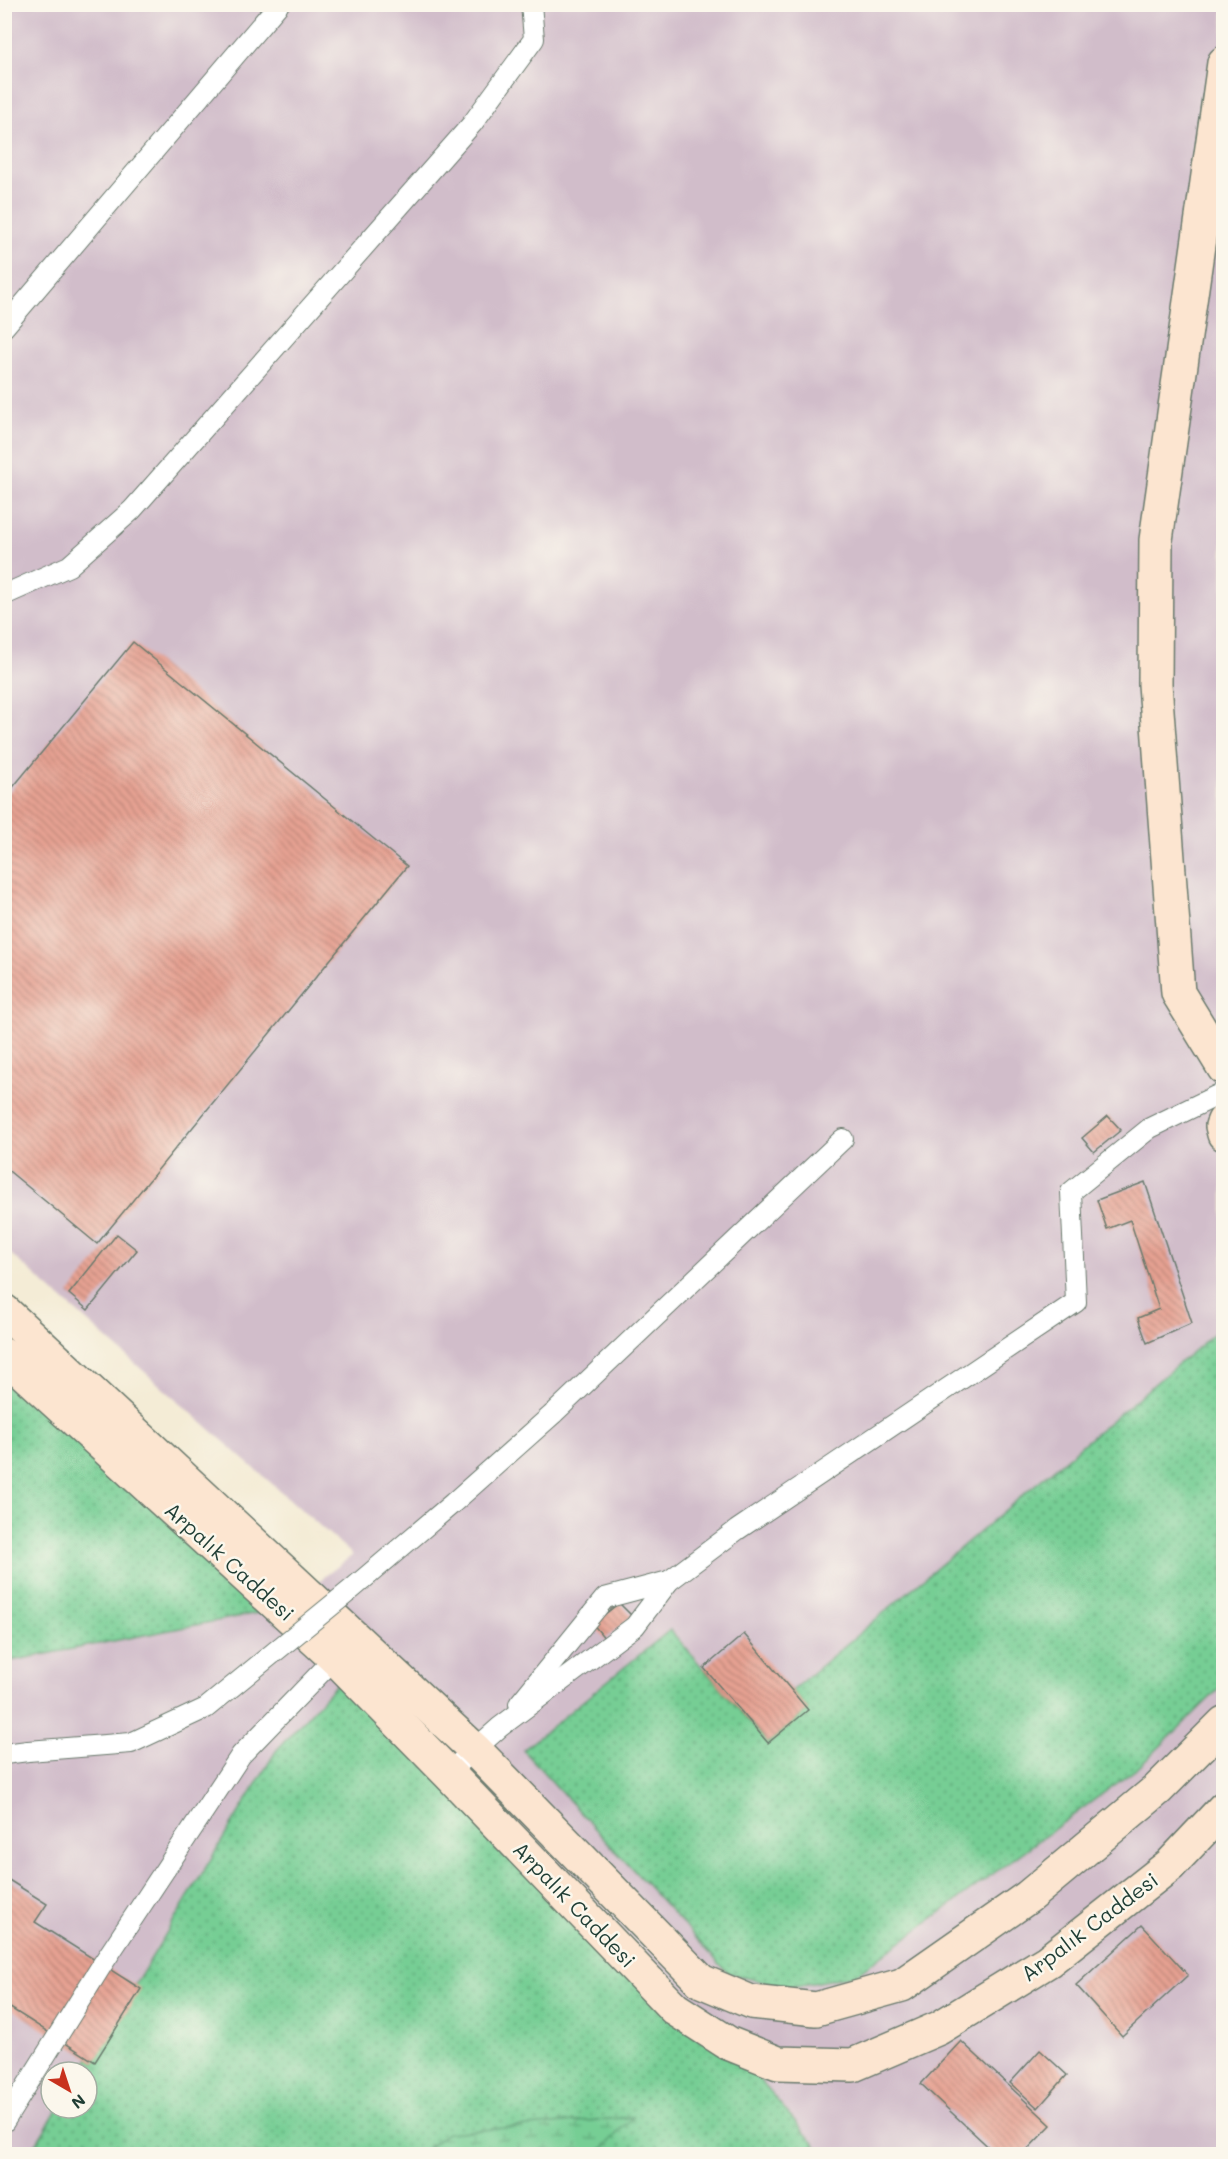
<svg xmlns="http://www.w3.org/2000/svg" width="1228" height="2159" font-family="Mali,sans-serif">
<style>
.industrial{fill:#d1bdca;fill-rule:evenodd}
.grass{fill:url(#grass-dots);stroke:#4a8664;stroke-width:1.5}
.wetland{fill:url(#wetland-marsh);stroke:#4a8664;stroke-width:1.5}
.building{fill:url(#building-back-hatch)}
.lines{fill:none;stroke-linecap:round;stroke-linejoin:round}
.lane-casing{stroke:#6a7a6d;stroke-width:22}
.secondary-casing{stroke:#6a7a6d;stroke-width:36}
.lane{stroke:#fff;stroke-width:20}
.secondary{stroke:#fce5d0;stroke-width:33}
.lane-bridge-casing{stroke:#6a7a6d;stroke-width:22;stroke-linecap:butt}
.lane-bridge{stroke:#fff;stroke-width:20}
.labels{text-anchor:middle;dominant-baseline:central;stroke-width:5;stroke-linejoin:round;paint-order:stroke}
.street-label{font-size:21px;fill:#1f3d34;stroke:#fbf7ec}
</style>
<defs>
<pattern id="grass-dots" width="8" height="8" patternUnits="userSpaceOnUse" patternTransform="scale(1.5)"><rect width="8" height="8" fill="#76ce94"/><path d="M2 2h.1M6 6h.1" fill="none" stroke="#60a87a" stroke-width="1.8" stroke-linecap="round"/></pattern>
<pattern id="wetland-marsh" width="20" height="14" patternUnits="userSpaceOnUse" patternTransform="scale(1.5)"><rect width="20" height="14" fill="#76ce94"/><path d="M1 5h8M5 5V1M11 12h8M15 12V8" fill="none" stroke="#60a87a"/></pattern>
<pattern id="building-back-hatch" width="6" height="6" patternUnits="userSpaceOnUse" patternTransform="scale(1.5)"><rect width="6" height="6" fill="#e6a192"/><path d="M-1 5l2 2M0 0l6 6M5-1l2 2" fill="none" stroke="#ba8478"/></pattern>
</defs>
<rect width="100%" height="100%" fill="#fbf7ec"/>
<filter id="ink" filterUnits="userSpaceOnUse"><feTurbulence type="fractalNoise" baseFrequency=".0167" numOctaves="2"/><feDisplacementMap in="SourceGraphic" scale="12" xChannelSelector="R" yChannelSelector="G"/><feConvolveMatrix kernelMatrix="1 2 1 2 8 2 1 2 1" color-interpolation-filters="sRGB"/></filter>
<filter id="wash" filterUnits="userSpaceOnUse"><feTurbulence type="fractalNoise" baseFrequency=".008" numOctaves="4" result="noise"/><feDisplacementMap in="SourceGraphic" scale="24" xChannelSelector="R" yChannelSelector="G"/><feGaussianBlur stdDeviation="1.35" result="paint"/><feColorMatrix in="noise" values="0 0 0 0 0 0 0 0 0 0 0 0 0 0 0 0 0 1.4 0 .05"/><feComposite in="paint" operator="in"/></filter>
<g filter="url(#wash)">
<rect width="100%" height="100%" fill="#f4ecd6"/>
<path class="industrial" d="M5 5H1223V2154H5V1662L283 1608 353 1555 5 1249ZM51 2072H87V2108H51Z"/>
<g class="grass">
<polygon points="1222,1327 1224,1341 1224,1681 1221,1687 1139,1767 855,1975 786,1988 728,1973 523,1750 670,1630 768,1743 808,1710 791,1691"/>
<polygon points="4,1355 283,1608 5,1662"/>
<polygon points="348,1671 728,2043 823,2154 30,2154 58,2108 87,2108 87,2072 80,2072 89,2058 95,2062 135,1985 276,1751"/>
</g>
<polygon class="wetland" points="633,2117 597,2154 420,2154 447,2133"/>
<g id="blocks">
<g class="building">
<polygon points="133,642 407,866 97,1244 4,1167 4,798"/>
<polygon points="1108,1116 1121,1130 1094,1152 1082,1138"/>
<polygon points="1145,1182 1192,1323 1147,1343 1138,1318 1159,1309 1130,1220 1107,1229 1097,1200"/>
<polygon points="117,1234 137,1250 88,1310 69,1294"/>
<polygon points="619,1603 632,1616 605,1639 593,1624"/>
<polygon points="744,1634 808,1710 768,1743 704,1668"/>
<polygon points="4,1877 47,1904 35,1922 141,1989 95,2062 4,2004"/>
<polygon points="1142,1925 1188,1975 1122,2036 1076,1985"/>
<polygon points="961,2041 1051,2125 1023,2154 996,2154 921,2084"/>
<polygon points="1040,2050 1067,2075 1038,2108 1010,2083"/>
</g>
</g>
</g>
<g filter="url(#ink)">
<use href="#blocks" fill-opacity="0" stroke="#6a7a6d" stroke-width="1.5"/>
<g class="lines">
<g class="lane-casing">
<g id="lane">
<polyline points="4,327 279,4"/>
<polyline points="4,595 69,566 132,510 472,124 534,39 531,4"/>
<polyline points="553,1414 843,1139"/>
<polyline points="519,1704 605,1598 669,1581"/>
<polyline points="4,1754 28,1751"/>
<polyline points="448,1773 500,1727 635,1626 669,1581 737,1530 1076,1302 1071,1192 1150,1128 1224,1092"/>
<polyline points="4,2122 102,1965 241,1755 335,1658"/>
</g>
</g>
<g class="secondary-casing">
<g id="secondary">
<polyline points="1224,63 1156,540 1155,684 1178,993 1224,1068"/>
<polyline points="1224,1121 1222,1126 1224,1134"/>
<polyline points="4,1311 475,1750 701,1981 751,2002 816,2009 902,1985 1028,1897 1158,1789 1224,1723"/>
<polyline points="4,1355 335,1658 448,1773 675,2009 728,2043 778,2063 853,2065 939,2028 1048,1961 1170,1865 1224,1808"/>
</g>
</g>
<use href="#lane" class="lane"/>
<use href="#secondary" class="secondary"/>
<g class="lane-bridge-casing">
<polyline id="lane-bridge" points="28,1751 131,1743 206,1708 353,1588 453,1503 553,1414"/>
</g>
<use href="#lane-bridge" class="lane-bridge"/>
</g>
</g>
<g class="labels">
<g class="street-label">
<text transform="translate(230 1561) rotate(42)">Arpalık Caddesi</text>
<text transform="translate(575 1904) rotate(46)">Arpalık Caddesi</text>
<text transform="translate(1089 1926) rotate(-37)">Arpalık Caddesi</text>
</g>
</g>
<rect width="1228" height="2159" fill="none" stroke="#fbf7ec" stroke-width="24"/>
<g transform="translate(69 2090) rotate(141)"><circle r="28" fill="#fbf7ec" stroke="#a3ada2" stroke-width="1.5"/>
<path d="M0-4.5L10 22L0 15L-10 22Z" fill="#c8321e"/>
<text y="-9" font-size="16" font-weight="bold" text-anchor="middle" fill="#1f3d34">N</text>
</g>
</svg>
